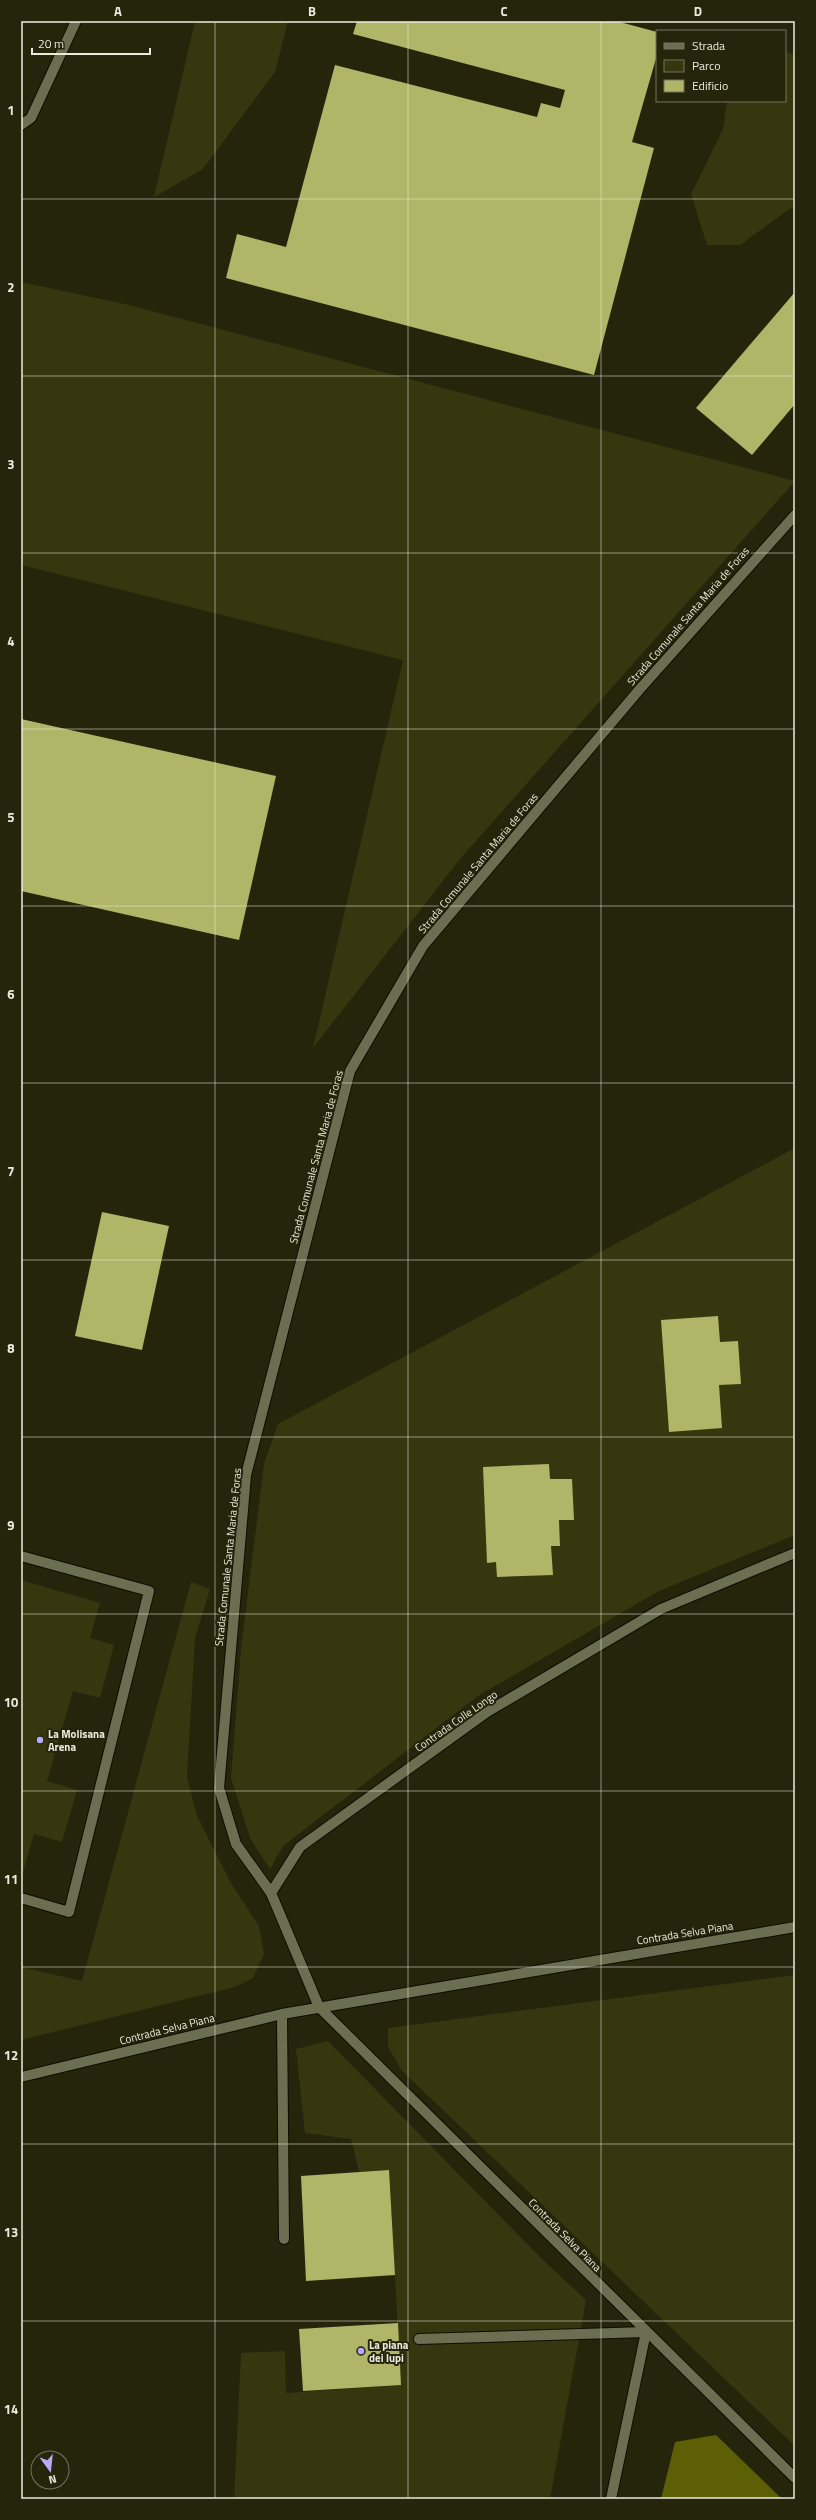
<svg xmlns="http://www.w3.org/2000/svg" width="816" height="2520" font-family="'Titillium Web',sans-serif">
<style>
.green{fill:#36370f}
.forest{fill:#5d5f06}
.building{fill:#b1b568}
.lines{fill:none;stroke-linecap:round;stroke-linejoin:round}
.lane-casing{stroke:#0d0d00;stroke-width:12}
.street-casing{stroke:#0d0d00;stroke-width:12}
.secondary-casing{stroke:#0d0d00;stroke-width:12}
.lane{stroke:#6c6e52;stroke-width:10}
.street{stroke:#6c6e52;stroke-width:10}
.secondary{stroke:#6c6e52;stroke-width:10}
.grid{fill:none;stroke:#eaebdc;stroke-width:1;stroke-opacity:0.55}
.poi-dot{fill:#b7abf8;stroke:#24250b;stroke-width:1.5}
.labels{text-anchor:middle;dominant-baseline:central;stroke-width:4;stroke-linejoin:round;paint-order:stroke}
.street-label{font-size:11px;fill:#eaebdc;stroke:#24250b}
.poi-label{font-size:11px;font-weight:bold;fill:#eaebdc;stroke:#24250b;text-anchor:start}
.neatline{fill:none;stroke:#eaebdc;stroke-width:1.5}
.grid-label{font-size:13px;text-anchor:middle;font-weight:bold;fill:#eaebdc}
</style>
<rect width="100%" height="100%" fill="#24250b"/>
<g class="green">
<polygon points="195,21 288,21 275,72 203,169 154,197"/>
<polygon points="785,51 795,55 795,205 740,245 707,245 691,194 723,129 727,101 785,101"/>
<polygon points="21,282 129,305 795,481 460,859 313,1048 403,660 21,565"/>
<polygon points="795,1148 795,1535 659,1591 478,1696 283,1846 270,1869 250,1838 231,1778 241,1649 264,1464 278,1424"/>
<polygon points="21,1580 100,1603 90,1638 114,1645 100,1698 73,1691 47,1781 77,1790 62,1842 34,1834 23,1872 21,1872"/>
<polygon points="191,1582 210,1589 195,1638 187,1777 197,1816 231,1883 259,1926 264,1954 253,1978 235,1987 21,2040 21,1967 82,1981"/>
<polygon points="795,1975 795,2446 402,2071 388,2047 388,2028"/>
<polygon points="328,2041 542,2259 586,2300 550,2499 234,2499 241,2353 285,2351 286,2393 401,2385 389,2170 359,2172 351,2139 305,2133 296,2049"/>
</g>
<polygon class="forest" points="716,2435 782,2499 661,2499 675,2442"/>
<g class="building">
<polygon points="357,21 616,21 657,32 657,55 632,142 654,148 594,375 226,278 237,234 286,247 335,65 537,117 541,103 560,108 565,90 353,34"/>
<polygon points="795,292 795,404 752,455 696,408"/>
<polygon points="21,719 276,776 239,940 21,891"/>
<polygon points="102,1212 169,1226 142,1350 75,1336"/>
<polygon points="718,1316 720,1342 738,1341 741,1384 719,1385 722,1428 669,1432 661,1320"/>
<polygon points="549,1464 550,1479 572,1479 574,1520 559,1520 560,1546 551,1546 553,1575 497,1577 496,1562 487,1563 483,1467"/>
<polygon points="389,2170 395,2275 306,2281 301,2176"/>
<polygon points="398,2323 401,2385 303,2391 299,2329"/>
</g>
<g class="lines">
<g class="lane-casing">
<g id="lane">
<polyline points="21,125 31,118 76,21"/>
<polyline points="21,1556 149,1591 69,1912 21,1898"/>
<polyline points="282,2014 284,2239"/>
<polyline points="419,2339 646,2332"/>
</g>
</g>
<g class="street-casing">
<g id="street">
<polyline points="795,515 639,690 423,946 350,1071 246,1475 219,1788 236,1844 271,1893 319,2007 795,2478"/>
<polyline points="271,1893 300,1847 487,1712 661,1609 795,1553"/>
<polyline points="611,2499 646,2332"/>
</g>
</g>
<g class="secondary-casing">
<polyline id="secondary" points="21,2077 282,2014 795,1927"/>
</g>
<use href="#lane" class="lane"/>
<use href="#street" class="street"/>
<use href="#secondary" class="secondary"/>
</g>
<path class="grid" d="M215 21V2499M408 21V2499M601 21V2499M21 199H795M21 376H795M21 553H795M21 729H795M21 906H795M21 1083H795M21 1260H795M21 1437H795M21 1614H795M21 1791H795M21 1967H795M21 2144H795M21 2321H795"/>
<g class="poi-dot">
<circle cx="40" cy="1740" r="4"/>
<circle cx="361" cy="2351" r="4"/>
</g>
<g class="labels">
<g class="street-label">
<text transform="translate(688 616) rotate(-49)">Strada Comunale Santa Maria de Foras</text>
<text transform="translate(478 863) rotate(-50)">Strada Comunale Santa Maria de Foras</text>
<text transform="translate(316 1157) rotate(-75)">Strada Comunale Santa Maria de Foras</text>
<text transform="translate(228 1557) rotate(-84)">Strada Comunale Santa Maria de Foras</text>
<text transform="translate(456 1721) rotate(-35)">Contrada Colle Longo</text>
<text transform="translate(685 1933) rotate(-9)">Contrada Selva Piana</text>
<text transform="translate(167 2029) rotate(-14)">Contrada Selva Piana</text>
<text transform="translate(565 2235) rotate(45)">Contrada Selva Piana</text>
</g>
<g class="poi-label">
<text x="48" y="1734">La Molisana<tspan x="48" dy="13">Arena</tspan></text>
<text x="369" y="2345">La piana<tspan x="369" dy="13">dei lupi</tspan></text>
</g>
</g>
<rect width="816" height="2520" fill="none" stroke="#24250b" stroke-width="44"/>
<rect x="656" y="30" width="130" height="72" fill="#24250b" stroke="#73745f"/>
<rect x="664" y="43" width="20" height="6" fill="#6c6e52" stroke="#73745f"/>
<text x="692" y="50" font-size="12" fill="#eaebdc">Strada</text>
<rect x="664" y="60" width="20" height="12" fill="#36370f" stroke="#73745f"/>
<text x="692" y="70" font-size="12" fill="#eaebdc">Parco</text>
<rect x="664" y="80" width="20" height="12" fill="#b1b568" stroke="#73745f"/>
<text x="692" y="90" font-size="12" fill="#eaebdc">Edificio</text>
<g transform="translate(50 2470) rotate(165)"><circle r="19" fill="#24250b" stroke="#73745f"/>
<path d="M0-3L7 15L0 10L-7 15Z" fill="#b7abf8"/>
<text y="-6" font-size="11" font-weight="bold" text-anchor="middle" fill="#eaebdc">N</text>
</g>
<path d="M32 48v6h118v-6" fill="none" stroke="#eaebdc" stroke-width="2"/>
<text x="38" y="48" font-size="12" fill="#eaebdc" stroke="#24250b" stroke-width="3" paint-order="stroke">20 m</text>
<rect x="22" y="22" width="772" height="2476" class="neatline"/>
<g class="grid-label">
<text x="118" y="16">A</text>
<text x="312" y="16">B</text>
<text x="504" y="16">C</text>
<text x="698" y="16">D</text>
<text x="11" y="115">1</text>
<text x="11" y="292">2</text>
<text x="11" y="469">3</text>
<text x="11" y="646">4</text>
<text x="11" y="822">5</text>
<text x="11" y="999">6</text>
<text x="11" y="1176">7</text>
<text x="11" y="1353">8</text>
<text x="11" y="1530">9</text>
<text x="11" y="1707">10</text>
<text x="11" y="1884">11</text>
<text x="11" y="2060">12</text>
<text x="11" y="2237">13</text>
<text x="11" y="2414">14</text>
</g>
</svg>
